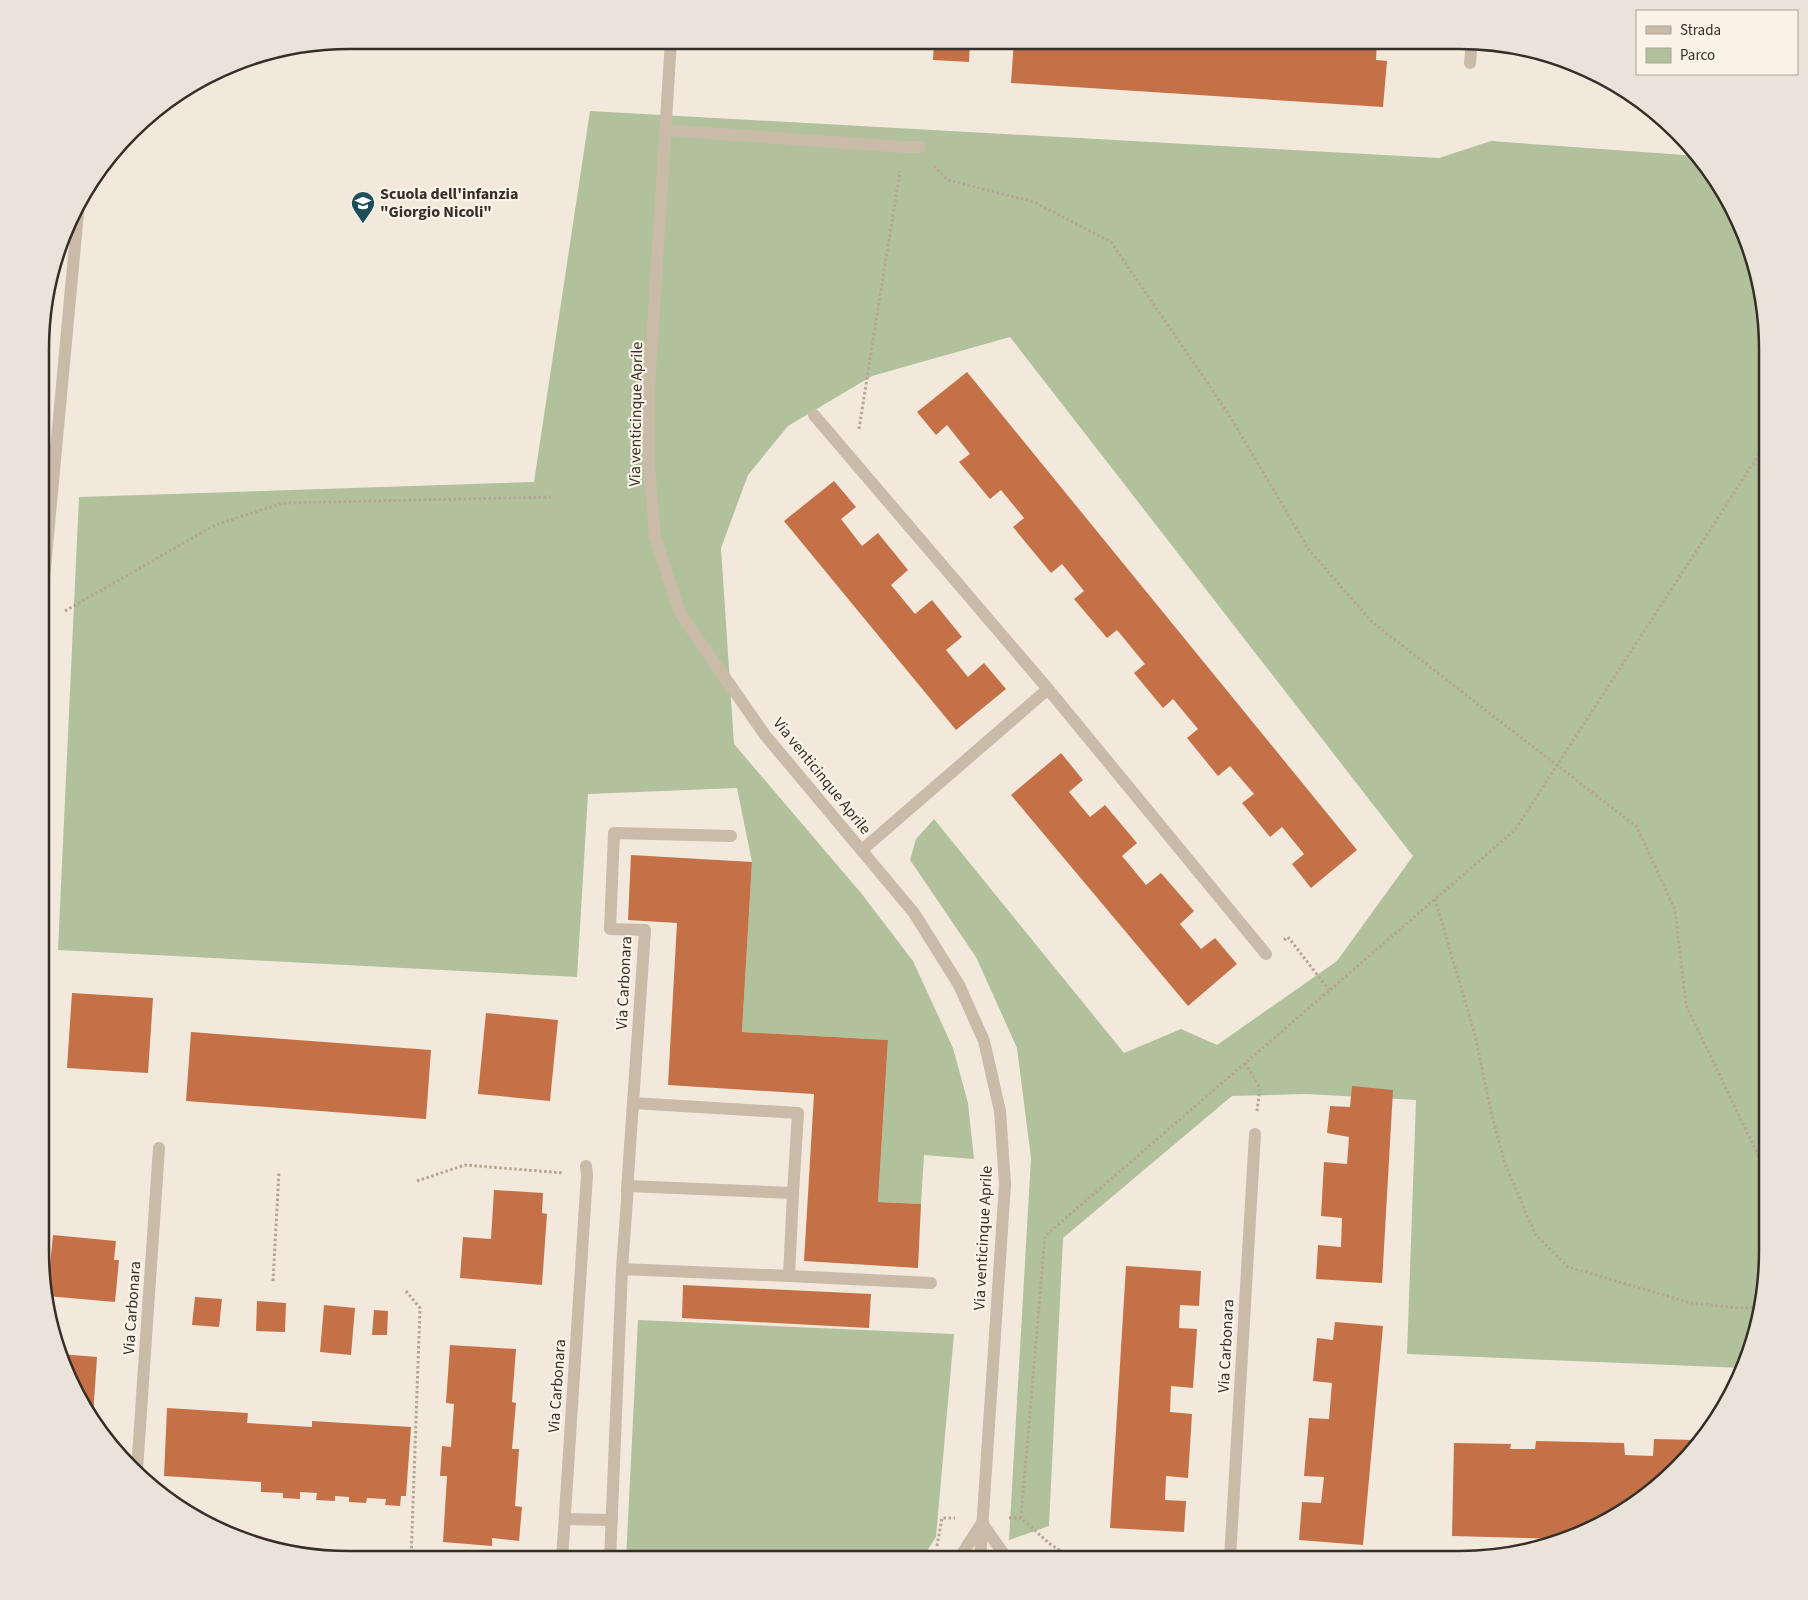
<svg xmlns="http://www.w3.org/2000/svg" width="1808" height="1600" font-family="'Source Sans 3',sans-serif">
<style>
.green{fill:#b1c19c}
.building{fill:#c57147}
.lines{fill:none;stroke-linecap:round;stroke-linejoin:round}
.path{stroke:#b6a592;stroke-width:3;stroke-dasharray:2.5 2.5;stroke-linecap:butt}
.service{stroke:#cabaa8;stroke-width:12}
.minor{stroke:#cabaa8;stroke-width:12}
.tertiary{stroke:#cabaa8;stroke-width:12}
.labels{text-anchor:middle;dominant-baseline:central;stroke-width:4.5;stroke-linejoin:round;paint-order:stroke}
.poi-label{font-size:16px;font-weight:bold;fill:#372e28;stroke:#f9f3e8;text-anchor:start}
.street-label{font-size:16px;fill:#372e28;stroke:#f9f3e8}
.rim{fill:none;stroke:#372e28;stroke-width:2.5}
</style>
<rect width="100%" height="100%" fill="#f2e9dc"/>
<g class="green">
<polygon points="590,111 1439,158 1491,141 1698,156 1744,231 1767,329 1768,1251 1758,1331 1743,1368 1407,1354 1416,1100 1306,1094 1232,1096 1063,1238 1049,1526 1009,1540 1031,1158 1017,1048 976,957 910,860 916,839 934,819 1124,1053 1181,1029 1217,1045 1337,961 1413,856 1010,337 872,376 788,426 748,475 721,548 734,744 861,893 913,961 953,1048 968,1103 974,1159 924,1155 921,1204 878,1202 888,1040 742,1032 752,862 737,788 588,794 577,977 58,950 79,497 534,482"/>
<polygon points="638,1320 954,1334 936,1537 921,1560 626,1560"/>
</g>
<g class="building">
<rect x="877" y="40" width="37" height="2"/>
<polygon points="934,40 970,40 969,62 933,60"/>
<polygon points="1014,40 1321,42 1321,41 1377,41 1376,60 1387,61 1383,107 1011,83"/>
<polygon points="967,372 1357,850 1311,888 1292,864 1304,854 1282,827 1270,837 1242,803 1254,794 1230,766 1218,776 1187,738 1198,729 1173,699 1163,708 1134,673 1145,664 1117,630 1107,638 1074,599 1084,591 1062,564 1051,573 1013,527 1024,518 1001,490 990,499 959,462 970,454 947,425 936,435 917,412"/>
<polygon points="834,481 856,507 841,519 862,546 878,533 908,570 891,585 915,614 932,600 962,637 946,650 968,677 984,663 1006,689 956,730 784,521"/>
<polygon points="1061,753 1083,780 1069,792 1090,817 1105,805 1137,843 1122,856 1146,885 1161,873 1194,911 1180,924 1201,949 1215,938 1237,964 1188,1006 1011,795"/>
<polygon points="631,855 752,862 742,1032 888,1040 878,1202 921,1204 918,1268 804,1261 814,1094 668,1085 677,923 628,920"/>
<polygon points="72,993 153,998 148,1073 67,1068"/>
<polygon points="486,1013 558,1020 550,1101 478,1094"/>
<polygon points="191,1032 431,1050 426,1119 186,1101"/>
<polygon points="1352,1086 1393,1090 1382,1283 1316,1279 1318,1245 1341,1247 1342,1218 1321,1216 1324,1162 1347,1164 1349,1137 1327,1133 1330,1106 1350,1107"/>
<polygon points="494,1190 543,1193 542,1213 547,1214 542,1285 460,1278 463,1237 491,1239"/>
<polygon points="53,1235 116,1241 114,1260 119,1260 115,1302 47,1296"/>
<polygon points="1126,1266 1201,1271 1199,1306 1180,1305 1179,1328 1197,1329 1193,1388 1171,1386 1170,1412 1192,1414 1188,1478 1166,1476 1165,1500 1186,1501 1184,1532 1110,1528"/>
<polygon points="683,1285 871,1294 869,1328 682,1318"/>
<polygon points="195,1297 222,1299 219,1327 192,1325"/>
<polygon points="257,1301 286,1303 285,1332 256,1331"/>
<polygon points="324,1305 355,1308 351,1355 320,1352"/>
<polygon points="374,1310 388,1311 387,1335 372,1335"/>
<polygon points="1335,1322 1383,1326 1363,1545 1299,1540 1302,1502 1321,1503 1324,1477 1304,1476 1309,1418 1329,1419 1332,1383 1313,1381 1317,1338 1333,1340"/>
<polygon points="450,1345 516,1349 512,1402 516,1403 512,1449 519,1449 515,1506 522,1507 519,1541 492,1538 492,1546 443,1542 447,1476 440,1476 442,1446 451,1447 454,1404 446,1403"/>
<polygon points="60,1354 97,1357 93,1416 64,1369"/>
<polygon points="167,1408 248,1413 247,1423 312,1427 312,1421 411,1427 406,1496 401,1496 400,1506 385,1505 386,1499 367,1498 366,1503 349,1502 349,1497 335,1496 335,1501 316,1500 317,1493 300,1492 300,1499 283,1498 283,1493 261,1492 261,1482 164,1476"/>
<polygon points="1654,1439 1696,1440 1663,1483 1577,1536 1565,1539 1452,1536 1454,1443 1511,1444 1510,1449 1535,1449 1536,1441 1624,1443 1625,1455 1653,1456"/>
</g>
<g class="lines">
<g class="path">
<polyline points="934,166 948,180 1034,202 1111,242 1228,413 1309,550 1373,623 1637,827 1675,910 1686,1005 1768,1176"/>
<polyline points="859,429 900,171"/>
<polyline points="65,611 215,525 283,503 552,497"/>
<polyline points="1435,899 1475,1035 1491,1112 1505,1164 1535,1234 1568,1267 1691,1303 1737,1308 1761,1307"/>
<polyline points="1284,940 1288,937 1329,990"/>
<polyline points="1245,1063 1260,1088 1257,1111"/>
<polyline points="417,1181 465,1165 564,1173"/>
<polyline points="273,1281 279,1172"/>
<polyline points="406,1291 420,1308 411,1560"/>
<polyline points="1009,1518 1021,1518 1050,1544 1074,1560"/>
<polyline points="1021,1518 1045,1236 1515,830 1767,442 1767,439"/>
<polyline points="937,1546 942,1518 955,1518"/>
</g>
<g class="service">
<polyline points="1470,63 1472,41"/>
<polyline points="665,130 904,147 920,147"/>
<polyline points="633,1103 645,930 610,929 614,833 731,836"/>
<polyline points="627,1191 633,1103 798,1113 793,1193"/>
<polyline points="789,1276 931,1283"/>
<polyline points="565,1519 612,1520"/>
<polyline points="562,1560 587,1175 586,1166"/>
<polyline points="610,1560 622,1269 628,1186 793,1193 789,1276 622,1269"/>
</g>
<g class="minor">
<polyline points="814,415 1048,689 1266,954"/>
<polyline points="42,600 79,202"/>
<polyline points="862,850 1048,689"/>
<polyline points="137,1470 159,1148"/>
<polyline points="1230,1559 1255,1134"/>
<polyline points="958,1560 982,1523 1008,1560"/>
</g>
<polyline class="tertiary" points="671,40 649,390 649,463 655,537 680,613 765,735 914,913 959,985 984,1041 1000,1111 1005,1184 980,1560"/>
</g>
<defs>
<g id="school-pin" transform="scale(1.25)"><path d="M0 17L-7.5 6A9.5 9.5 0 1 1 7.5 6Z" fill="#1e4f58" stroke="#f9f3e8"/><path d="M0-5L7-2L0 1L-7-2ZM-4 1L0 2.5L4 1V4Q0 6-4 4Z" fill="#fff"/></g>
</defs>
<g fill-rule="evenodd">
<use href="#school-pin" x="363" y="203"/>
</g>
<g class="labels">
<g class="poi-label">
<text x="380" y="194">Scuola dell'infanzia<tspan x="380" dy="18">"Giorgio Nicoli"</tspan></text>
</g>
<g class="street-label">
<text transform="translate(636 414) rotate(-89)">Via venticinque Aprile</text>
<text transform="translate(822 776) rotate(51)">Via venticinque Aprile</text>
<text transform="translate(624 983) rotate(-87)">Via Carbonara</text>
<text transform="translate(983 1238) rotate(-87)">Via venticinque Aprile</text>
<text transform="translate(132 1308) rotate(-86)">Via Carbonara</text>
<text transform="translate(1226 1346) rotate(-87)">Via Carbonara</text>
<text transform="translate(557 1386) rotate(-86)">Via Carbonara</text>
</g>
</g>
<path d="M0 0H1808V1600H0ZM349 49H1459A300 300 0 0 1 1759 349V1251A300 300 0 0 1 1459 1551H349A300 300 0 0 1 49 1251V349A300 300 0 0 1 349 49Z" fill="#e9e3d9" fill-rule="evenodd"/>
<path class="rim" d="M349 49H1459A300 300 0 0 1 1759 349V1251A300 300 0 0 1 1459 1551H349A300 300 0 0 1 49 1251V349A300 300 0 0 1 349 49Z"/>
<rect x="1636" y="10" width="162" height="65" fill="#f9f3e8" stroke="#aba49b"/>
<rect x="1646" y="26" width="25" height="8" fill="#cabaa8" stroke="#aba49b"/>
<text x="1680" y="35" font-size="15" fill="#372e28">Strada</text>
<rect x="1646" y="48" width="25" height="15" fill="#b1c19c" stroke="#aba49b"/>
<text x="1680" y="60" font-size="15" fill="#372e28">Parco</text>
</svg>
